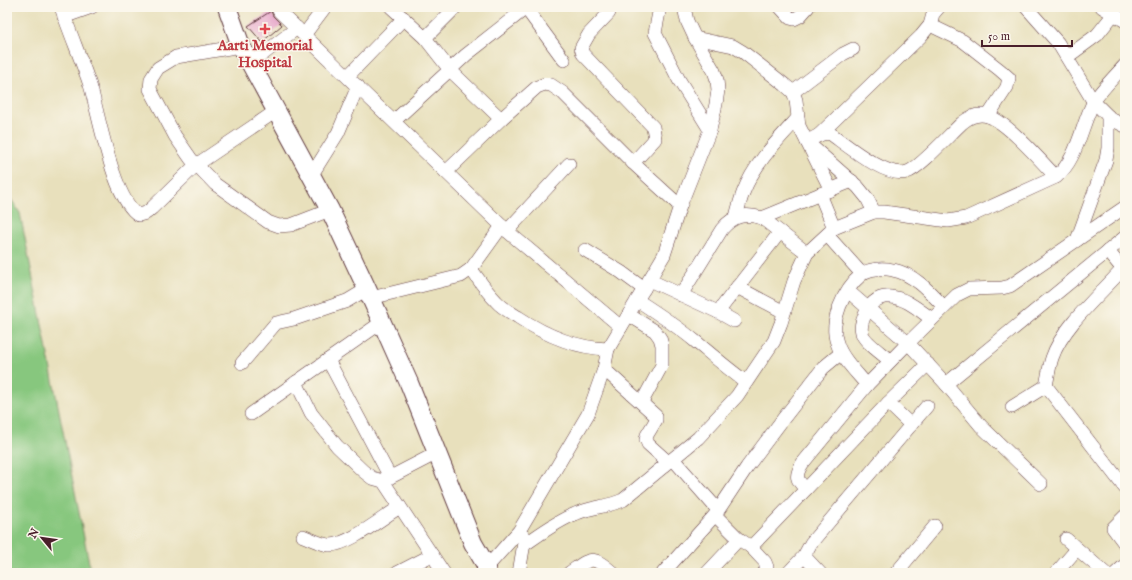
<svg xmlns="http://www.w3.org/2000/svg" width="1132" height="580" font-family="'IM FELL English',serif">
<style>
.green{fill:#87c77e;stroke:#687354}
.building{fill:#e398c4}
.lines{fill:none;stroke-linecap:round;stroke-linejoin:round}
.street-casing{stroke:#623c41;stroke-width:14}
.secondary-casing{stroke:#623c41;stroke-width:20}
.street{stroke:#fff;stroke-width:13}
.secondary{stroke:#fff;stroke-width:18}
.health-dot{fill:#e0444e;stroke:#fbf7ec;stroke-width:1.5}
.labels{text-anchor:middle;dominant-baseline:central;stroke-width:3;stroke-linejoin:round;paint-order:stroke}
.health-label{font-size:15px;font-weight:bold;fill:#be3a42;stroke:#fbf7ec}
</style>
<rect width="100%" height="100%" fill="#fbf7ec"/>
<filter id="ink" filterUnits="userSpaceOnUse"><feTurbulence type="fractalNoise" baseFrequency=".025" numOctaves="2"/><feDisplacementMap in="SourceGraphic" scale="8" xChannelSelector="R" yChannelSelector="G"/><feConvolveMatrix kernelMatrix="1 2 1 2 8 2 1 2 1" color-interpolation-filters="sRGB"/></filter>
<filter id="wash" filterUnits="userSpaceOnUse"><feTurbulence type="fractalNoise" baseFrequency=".012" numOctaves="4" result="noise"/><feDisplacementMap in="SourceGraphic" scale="16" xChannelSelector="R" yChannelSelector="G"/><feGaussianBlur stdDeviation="0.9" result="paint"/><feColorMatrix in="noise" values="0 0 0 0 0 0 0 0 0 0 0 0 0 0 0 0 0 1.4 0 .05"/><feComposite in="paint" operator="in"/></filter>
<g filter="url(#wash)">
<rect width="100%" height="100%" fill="#e8e0bc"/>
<polygon class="green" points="7,193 20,213 91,573 7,573"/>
<g id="blocks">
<polygon class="building" points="271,11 273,16 282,25 262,42 248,26"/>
</g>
</g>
<g filter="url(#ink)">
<use href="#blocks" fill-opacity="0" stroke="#623c41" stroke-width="1"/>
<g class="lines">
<g class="street-casing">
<g id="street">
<path d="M61 7C70 33 81 59 90 85 99 114 113 201 139 215L146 213 152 208 196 165 276 111"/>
<polyline points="391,7 425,38 450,70 501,119"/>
<polyline points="525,7 564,60"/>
<polyline points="660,7 655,33 679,80 710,130"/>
<polyline points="780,7 790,18 794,19 800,16 808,7"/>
<polyline points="1026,7 1058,43 1093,101 1111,119 1125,126"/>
<polyline points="1102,7 1125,21"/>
<polyline points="279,11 507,231 621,327"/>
<polyline points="609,13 589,34 581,48 583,54 653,127 655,139 633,163"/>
<polyline points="64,17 92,7"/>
<polyline points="930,25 963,41 1000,70 1009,78 1007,87 988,116"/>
<polyline points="304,35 325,7"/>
<polyline points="425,38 454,9 454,7"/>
<polyline points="695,38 733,46 743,52 785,85 793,92 796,100 799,126 807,142 858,187 867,198 874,212"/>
<polyline points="241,46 176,57 158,68 151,79 150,89 175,136 191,159 215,184 268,222 279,226 291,225 330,210"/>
<polyline points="1067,57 1097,35 1113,15"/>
<polyline points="250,64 297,28"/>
<polyline points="348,76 404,18"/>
<polyline points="793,92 843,54 853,49"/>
<polyline points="394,121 466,55 526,8"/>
<polyline points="819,135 921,36 930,25 933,14 939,7"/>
<polyline points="446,172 501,119 537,87 545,84 551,85 563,93 633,163 680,206"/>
<polyline points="311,176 338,133 358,86"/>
<path d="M831 190 807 142C814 138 822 131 831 134 848 146 886 178 907 172 919 169 951 133 962 123 969 117 978 113 988 116 1007 122 1041 161 1056 177"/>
<polyline points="820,194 834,228"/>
<path d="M736 217C738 209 740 201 743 193 754 164 777 141 798 118"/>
<polyline points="762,218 852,181"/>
<polyline points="507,231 569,164"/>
<polyline points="827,235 862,274"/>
<polyline points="1077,240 1106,160 1108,148 1108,116"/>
<polyline points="585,250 621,272 644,289"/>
<polyline points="1108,251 1125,272"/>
<path d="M471 269C479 280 486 291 496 301 502 308 510 312 518 317 545 335 576 348 608 349"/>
<path d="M1125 269 1119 273C1097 297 1062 328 1052 358 1049 367 1048 377 1046 386L1125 488"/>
<polyline points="649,280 718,312 734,321"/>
<polyline points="737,287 784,312"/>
<polyline points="848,291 908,343 946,384 981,426 1041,484"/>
<path d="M681 295 722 229C734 215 745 213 762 218L807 253"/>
<polyline points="371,298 461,276 471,269 502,226"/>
<path d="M637 300C657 313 677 326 695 341 712 355 728 369 746 382"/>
<polyline points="718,312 780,232"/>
<polyline points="629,315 655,331 660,338 662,345 662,365 642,402"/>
<polyline points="328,360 390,477"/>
<path d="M890 361C883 354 864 342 862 333 860 327 862 322 864 317 868 306 877 295 891 297 906 298 920 311 932 319"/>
<polyline points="242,363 276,323 294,319 347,301 367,289"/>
<polyline points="604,369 656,416 656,420 647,435 646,439 648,444 668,462"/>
<polyline points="296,382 311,413 337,446 363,471 372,478 383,481"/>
<polyline points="946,384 1125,237"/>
<path d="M867 385C857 373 842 359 837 343 829 322 844 289 861 275 868 268 884 268 893 270 914 274 930 292 944 307"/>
<polyline points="888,403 911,425"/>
<polyline points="1012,407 1046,386"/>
<polyline points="251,414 382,322"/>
<polyline points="437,453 383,481 444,573"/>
<polyline points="673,459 718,510"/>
<path d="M806 489C796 480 795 476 802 464L867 385 908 343 957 295 969 289 1002 288 1010 286 1125 207"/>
<polyline points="715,515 739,539 751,547 888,403 928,364"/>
<polyline points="1125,516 1113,528 1125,544"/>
<path d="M303 536C311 539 320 544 329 545 348 546 383 517 400 507"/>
<polyline points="1066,539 1105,573"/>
<path d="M524 545C540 534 557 521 575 514 590 507 608 507 623 500L698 438 737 396 774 341 781 323 794 281 807 253 834 228 874 212H884L948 221 966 218 1056 177C1077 160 1081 127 1093 103 1098 93 1117 74 1125 65"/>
<polyline points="751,547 765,562 767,567 764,573"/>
<polyline points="487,567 519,531 588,414 604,369 608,349 664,255 680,206 710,130 716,104 718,90 717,80 714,71 695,38 687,21 684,7"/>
<polyline points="397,573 432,555"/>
<polyline points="519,573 525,537"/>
<path d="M569 573C591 558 591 554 613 573"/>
<polyline points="663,573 715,515 747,467 783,419 823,368 841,353"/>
<polyline points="707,573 739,539"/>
<polyline points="788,573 804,556"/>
<polyline points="820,573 804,556 811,543 927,406"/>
<polyline points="896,573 935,526"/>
<polyline points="1056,573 1077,549"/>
<polyline points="1116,573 1125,565"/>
</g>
</g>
<g class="secondary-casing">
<polyline id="secondary" points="227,7 241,46 330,210 367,289 409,383 473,543 487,567 485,573"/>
</g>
<use href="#street" class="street"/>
<use href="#secondary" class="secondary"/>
</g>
</g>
<path class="health-dot" d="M263 23h4v4h4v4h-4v4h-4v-4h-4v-4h4z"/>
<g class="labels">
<g class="health-label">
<text x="265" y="45">Aarti Memorial<tspan x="265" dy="17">Hospital</tspan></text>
</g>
</g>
<rect width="1132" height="580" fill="none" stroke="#fbf7ec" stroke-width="24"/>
<g transform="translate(42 538) rotate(299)" stroke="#fbf7ec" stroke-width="3" paint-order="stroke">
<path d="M0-3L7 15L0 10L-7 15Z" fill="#4a1f2b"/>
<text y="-6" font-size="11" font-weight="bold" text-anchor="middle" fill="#4a1f2b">N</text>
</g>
<path d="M982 40v6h90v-6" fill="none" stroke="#4a1f2b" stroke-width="2"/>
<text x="988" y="40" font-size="12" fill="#4a1f2b" stroke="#fbf7ec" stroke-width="3" paint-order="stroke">50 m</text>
</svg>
